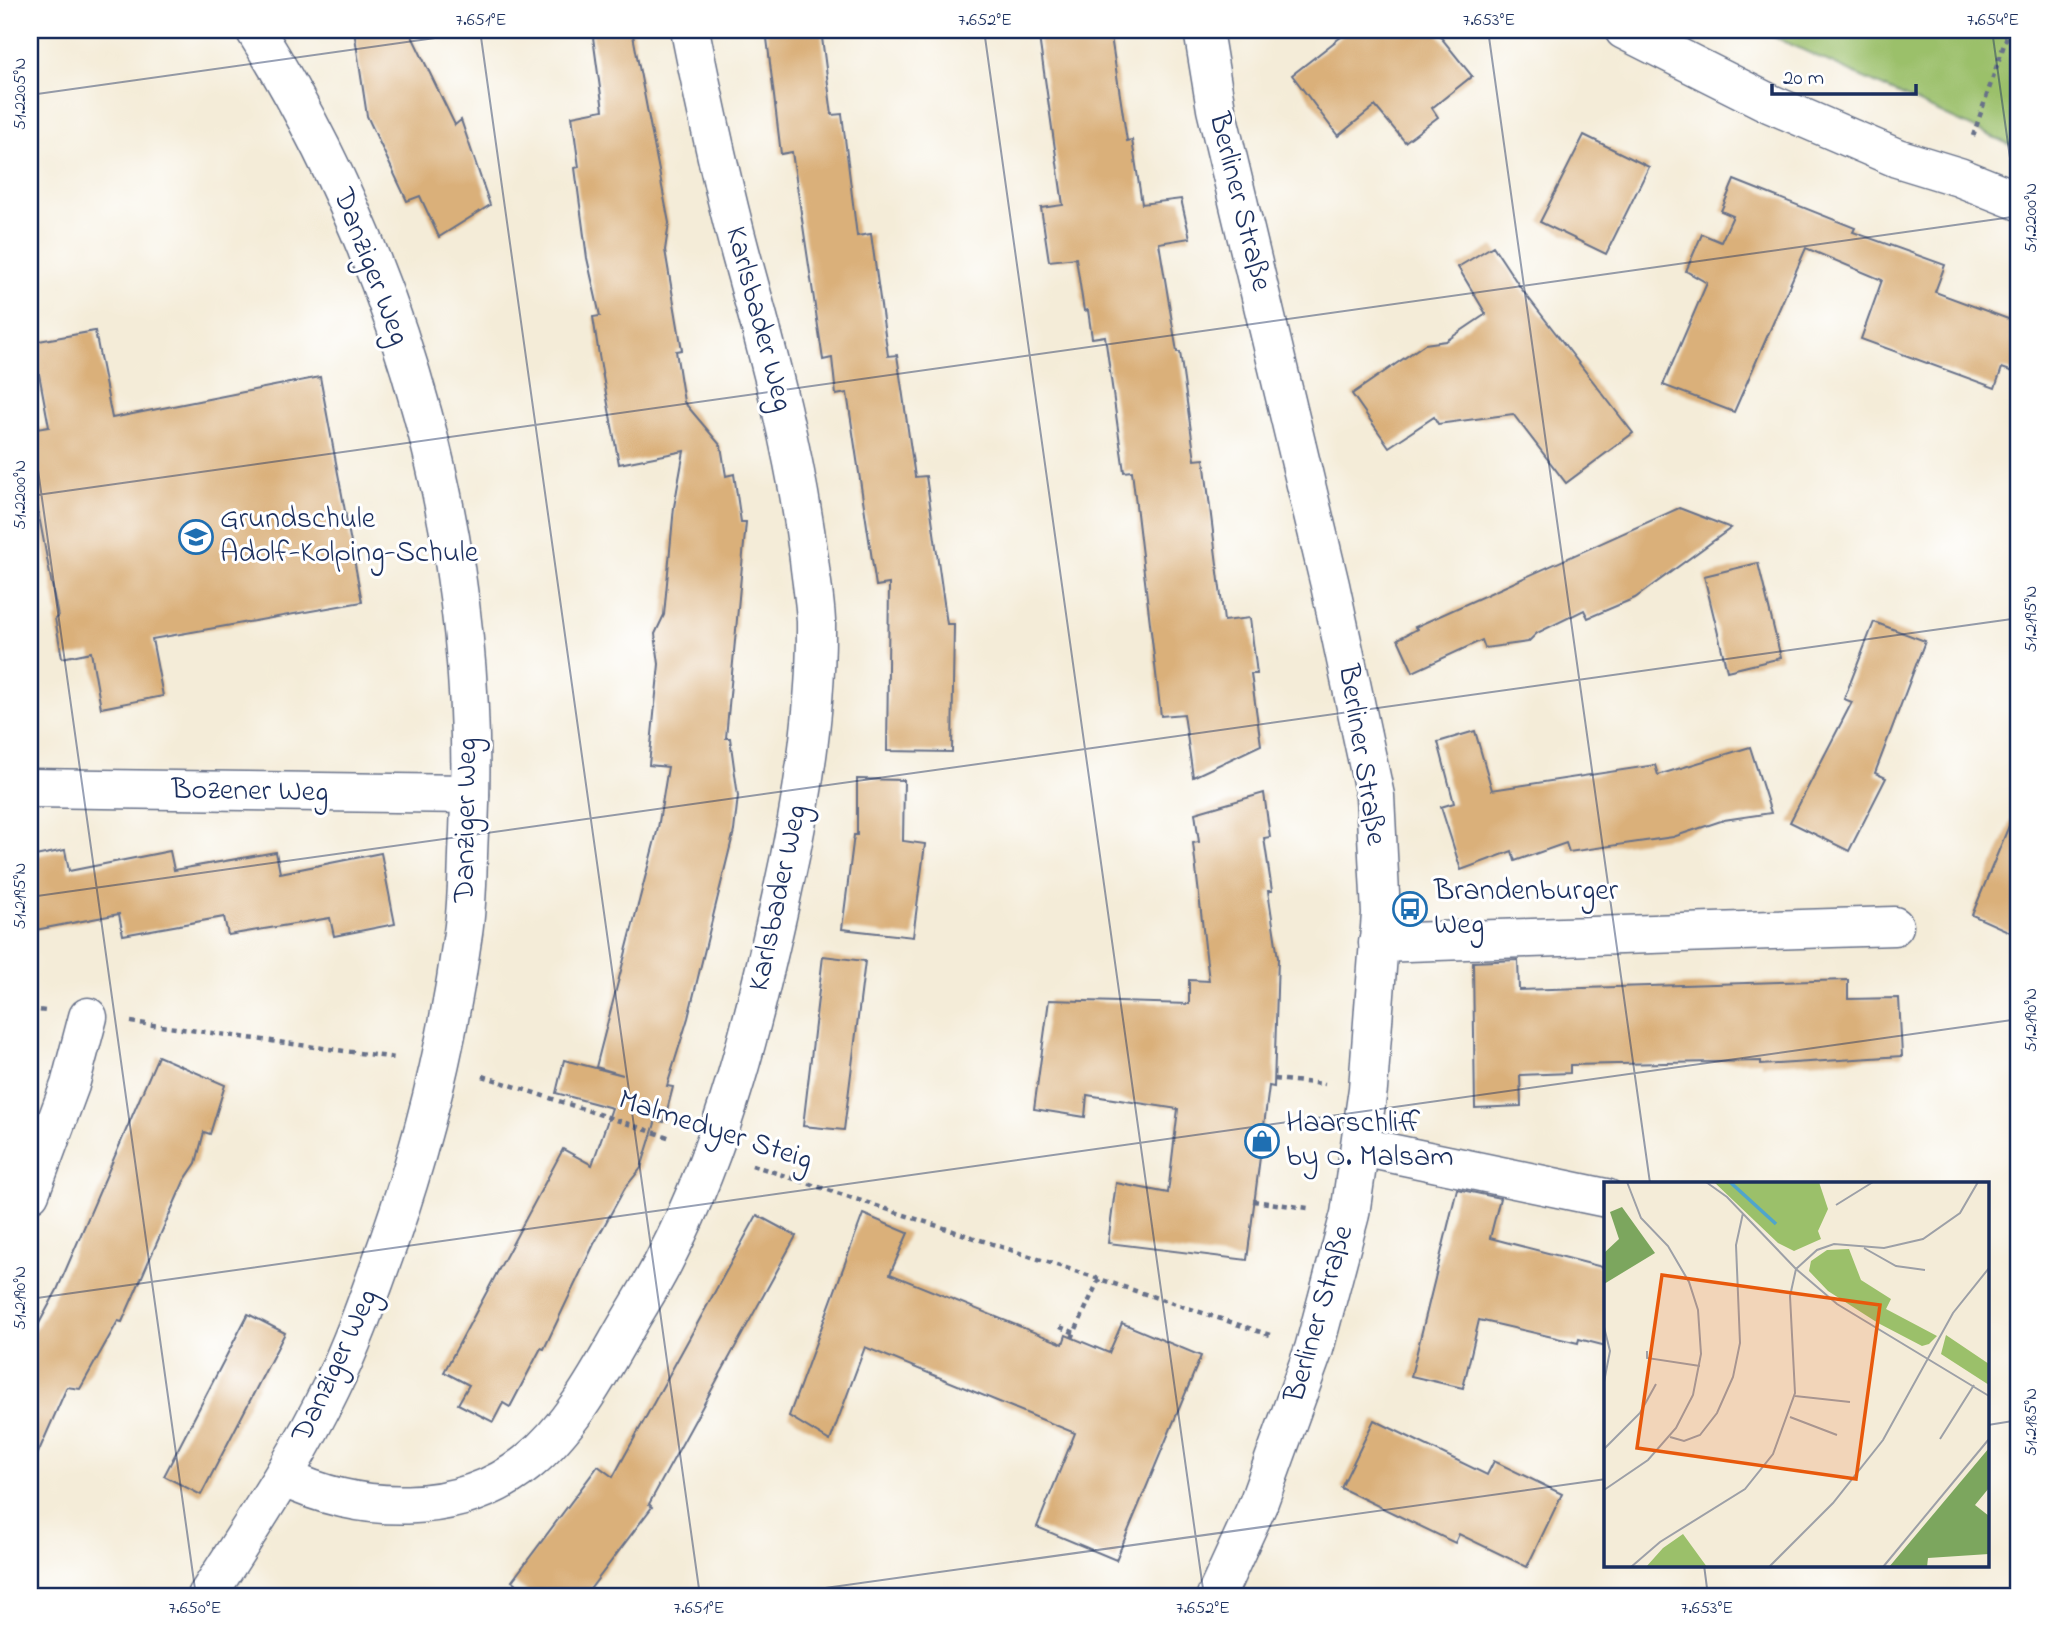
<svg xmlns="http://www.w3.org/2000/svg" width="2049" height="1626" font-family="'Indie Flower',sans-serif">
<style>
.green{fill:#9bc06a;stroke:#5b7864;stroke-width:2}
.building{fill:#dab07a}
.lines{fill:none;stroke-linecap:round;stroke-linejoin:round}
.street-casing{stroke:#677189;stroke-width:41}
.secondary-casing{stroke:#677189;stroke-width:41}
.path{stroke:#677189;stroke-width:4.5;stroke-dasharray:5 5;stroke-linecap:butt}
.street{stroke:#fff;stroke-width:38}
.secondary{stroke:#fff;stroke-width:38}
.ticks{fill:none;stroke:#1b2f5e;stroke-width:2;stroke-opacity:0.45}
.labels{text-anchor:middle;dominant-baseline:central;stroke-width:6;stroke-linejoin:round;paint-order:stroke}
.street-label{font-size:30px;fill:#1b2f5e;stroke:#fff}
.poi-label{font-size:30px;fill:#1b2f5e;stroke:#fff;text-anchor:start}
.inset-river{fill:none;stroke:#50a5cc;stroke-width:3.5}
.inset-road{fill:none;stroke:#9da0a7;stroke-width:2}
.view{fill:#e8590c;fill-opacity:0.15;stroke:#e8590c;stroke-width:3.5}
.inset-edge{fill:none;stroke:#1b2f5e;stroke-width:3.5}
.neatline{fill:none;stroke:#1b2f5e;stroke-width:2.5}
.ticks-label{font-size:18px;text-anchor:middle;fill:#1b2f5e}
</style>
<rect width="100%" height="100%" fill="#fff"/>
<filter id="ink" filterUnits="userSpaceOnUse"><feTurbulence type="fractalNoise" baseFrequency=".0143" numOctaves="2"/><feDisplacementMap in="SourceGraphic" scale="14" xChannelSelector="R" yChannelSelector="G"/><feConvolveMatrix kernelMatrix="1 2 1 2 8 2 1 2 1" color-interpolation-filters="sRGB"/></filter>
<filter id="wash" filterUnits="userSpaceOnUse"><feTurbulence type="fractalNoise" baseFrequency=".00686" numOctaves="4" result="noise"/><feDisplacementMap in="SourceGraphic" scale="28" xChannelSelector="R" yChannelSelector="G"/><feGaussianBlur stdDeviation="1.57" result="paint"/><feColorMatrix in="noise" values="0 0 0 0 0 0 0 0 0 0 0 0 0 0 0 0 0 1.4 0 .05"/><feComposite in="paint" operator="in"/></filter>
<g filter="url(#wash)">
<rect width="100%" height="100%" fill="#f4ecd8"/>
<polygon class="green" points="1759,30 2019,30 2019,149"/>
<g id="blocks">
<g class="building">
<polygon points="354,30 409,30 455,125 461,120 490,205 439,237 420,196 407,201 367,116"/>
<polygon points="592,30 632,30 669,223 665,250 682,350 676,351 684,402 721,446 726,476 734,474 741,522 746,522 726,738 730,738 738,796 734,831 688,1018 667,1086 673,1087 664,1122 656,1120 641,1168 625,1188 594,1244 544,1349 541,1348 510,1407 503,1403 493,1422 458,1404 469,1385 444,1372 563,1149 592,1165 612,1108 556,1093 564,1060 623,1075 596,1067 658,828 668,767 649,765 659,664 655,634 664,615 674,507 684,451 619,464 599,355 593,317 600,316 587,258 575,168 579,167 572,116 603,110"/>
<polygon points="766,30 821,30 832,115 842,114 857,236 871,234 888,356 897,355 915,477 926,476 947,624 954,624 952,752 887,751 889,584 876,586 847,393 836,395 832,358 823,360 792,152 781,154"/>
<polygon points="1038,30 1110,30 1127,141 1132,140 1142,204 1181,199 1190,238 1159,243 1177,352 1180,352 1195,460 1204,459 1224,621 1250,618 1257,674 1251,674 1261,745 1193,777 1184,714 1161,716 1132,471 1124,472 1105,336 1092,338 1088,310 1084,311 1076,258 1049,261 1041,208 1063,205"/>
<polygon points="1350,30 1435,30 1472,76 1432,108 1438,117 1405,142 1375,106 1338,136 1292,75"/>
<polygon points="1584,135 1649,167 1606,254 1540,222"/>
<polygon points="1734,180 1855,228 1853,232 1945,265 1935,292 2019,323 2019,374 2002,368 1995,388 1861,339 1882,280 1806,248 1734,412 1663,385 1707,283 1686,271 1702,234 1721,242 1733,216 1721,211"/>
<polygon points="1493,246 1520,287 1633,433 1566,483 1513,414 1438,424 1434,417 1389,447 1352,394 1425,344 1446,341 1486,314 1458,267"/>
<polygon points="95,331 112,418 320,377 362,602 152,639 163,696 101,708 91,652 62,658 55,618 58,617 30,468 30,430 49,427 33,342"/>
<polygon points="1679,508 1731,528 1635,598 1588,618 1584,610 1537,633 1528,642 1485,648 1482,640 1413,672 1398,639 1417,629 1415,627"/>
<polygon points="1758,563 1781,658 1727,671 1704,576"/>
<polygon points="1874,622 1925,641 1875,773 1886,778 1849,851 1790,822 1852,702 1844,699"/>
<polygon points="1475,731 1492,790 1655,765 1658,775 1750,747 1771,813 1724,820 1673,837 1569,852 1566,843 1515,861 1512,851 1461,870 1441,807 1454,803 1438,742"/>
<polygon points="857,779 904,780 903,841 925,844 913,937 842,929 854,835 857,835"/>
<polygon points="1264,793 1270,837 1264,838 1272,891 1268,891 1278,958 1274,1087 1269,1086 1247,1260 1108,1243 1116,1183 1168,1193 1178,1109 1087,1095 1085,1117 1034,1109 1049,1000 1189,1004 1189,980 1209,981 1193,843 1199,842 1195,813"/>
<polygon points="2018,804 2019,804 2019,936 1972,915"/>
<polygon points="65,850 69,871 170,851 174,870 276,852 280,873 381,853 395,924 334,936 330,918 228,935 224,917 123,935 119,914 30,931 30,857"/>
<polygon points="823,956 865,961 844,1130 803,1126"/>
<polygon points="1518,960 1519,990 1848,980 1848,999 1899,998 1902,1056 1761,1065 1761,1061 1570,1065 1570,1073 1520,1075 1521,1106 1475,1108 1473,962"/>
<polygon points="158,1056 225,1085 210,1134 204,1132 196,1163 184,1181 122,1322 118,1321 80,1389 67,1387 30,1471 30,1340 57,1290"/>
<polygon points="1457,1189 1500,1198 1490,1238 1606,1268 1606,1346 1579,1339 1578,1343 1479,1320 1463,1388 1411,1376"/>
<polygon points="863,1214 908,1233 890,1274 1063,1344 1066,1335 1109,1353 1122,1323 1201,1356 1116,1560 1037,1527 1075,1433 865,1347 830,1441 789,1416"/>
<polygon points="757,1215 796,1236 649,1504 652,1507 585,1596 533,1596 512,1581 598,1466 613,1477"/>
<polygon points="248,1314 285,1333 201,1495 164,1476"/>
<polygon points="1374,1420 1487,1475 1494,1461 1562,1494 1527,1567 1459,1534 1455,1543 1341,1488"/>
</g>
</g>
</g>
<g filter="url(#ink)">
<use href="#blocks" fill-opacity="0" stroke="#677189" stroke-width="2"/>
<g class="lines">
<g class="street-casing">
<g id="street">
<polyline points="1203,30 1216,109 1330,585 1375,796 1381,914 1368,1089 1350,1214 1314,1349 1258,1504 1216,1596"/>
<polyline points="30,788 470,794"/>
<polyline points="1378,943 1894,926"/>
<polyline points="1361,1147 1606,1198"/>
<polyline points="30,1193 70,1085 88,1017"/>
<path d="M283 1477C358 1514 459 1518 527 1463 569 1429 596 1380 622 1334 636 1309 653 1284 666 1257 724 1145 755 1017 782 894 802 805 817 712 816 621 815 600 811 579 809 559 796 455 769 356 741 255 721 181 705 105 690 30"/>
<path d="M207 1596C250 1528 296 1461 331 1388 354 1341 371 1291 389 1241 424 1141 449 1038 463 933 468 900 467 866 469 832 482 550 404 269 255 30"/>
</g>
</g>
<g class="secondary-casing">
<polyline id="secondary" points="1624,30 1771,104 1897,158 1959,177 2019,201"/>
</g>
<g class="path">
<polyline points="1973,136 2009,30"/>
<polyline points="30,1009 46,1011"/>
<polyline points="131,1022 396,1058"/>
<polyline points="483,1076 671,1138"/>
<polyline points="1274,1079 1325,1084"/>
<polyline points="752,1165 1273,1336"/>
<polyline points="1253,1201 1308,1208"/>
<polyline points="1060,1327 1075,1333"/>
<polyline points="1072,1338 1099,1279"/>
</g>
<use href="#street" class="street"/>
<use href="#secondary" class="secondary"/>
</g>
</g>
<path class="ticks" d="M480 30 700 1596M984 30 1204 1596M1488 30 1650 1183M1992 30 2019 222M30 95 492 30M30 413 196 1596M30 496 2019 216M30 897 2019 618M30 1299 2019 1019M1988 1425 2019 1420M1704 1565 1708 1596M768 1596 1606 1479"/>
<defs>
<g id="school-ring" transform="scale(1.75)"><circle r="9.5" fill="#fff" stroke="#1f6fb2" stroke-width="1.5"/><path d="M0-5L7-2L0 1L-7-2ZM-4 1L0 2.5L4 1V4Q0 6-4 4Z" fill="#1f6fb2"/></g>
<g id="bus-ring" transform="scale(1.75)"><circle r="9.5" fill="#fff" stroke="#1f6fb2" stroke-width="1.5"/><path d="M-5-6H5V4H4V6H2V4H-2V6H-4V4H-5ZM-3.5-4V0h7V-4ZM-3.5 1.2v1.5H-2V1.2ZM2 1.2v1.5H3.5V1.2Z" fill="#1f6fb2"/></g>
<g id="shop-ring" transform="scale(1.75)"><circle r="9.5" fill="#fff" stroke="#1f6fb2" stroke-width="1.5"/><path d="M-5-2.5h2.3a2.7 3.5 0 0 1 5.4 0H5L5.5 6h-11ZM-1.5-2.5h3a1.5 2.3 0 0 0-3 0Z" fill="#1f6fb2"/></g>
</defs>
<g fill-rule="evenodd">
<use href="#school-ring" x="196" y="537"/>
<use href="#bus-ring" x="1410" y="909"/>
<use href="#shop-ring" x="1262" y="1141"/>
</g>
<g class="labels">
<g class="street-label">
<text transform="translate(1239 202) rotate(76)">Berliner Straße</text>
<text transform="translate(370 267) rotate(69)">Danziger Weg</text>
<text transform="translate(758 319) rotate(75)">Karlsbader Weg</text>
<text transform="translate(1361 755) rotate(81)">Berliner Straße</text>
<text transform="translate(250 792) rotate(1)">Bozener Weg</text>
<text transform="translate(467 820) rotate(-89)">Danziger Weg</text>
<text transform="translate(779 898) rotate(-78)">Karlsbader Weg</text>
<text transform="translate(715 1131) rotate(18)">Malmedyer Steig</text>
<text transform="translate(1320 1314) rotate(-74)">Berliner Straße</text>
<text transform="translate(336 1366) rotate(-65)">Danziger Weg</text>
</g>
<g class="poi-label">
<text x="220" y="520">Grundschule<tspan x="220" dy="34">Adolf-Kolping-Schule</tspan></text>
<text x="1434" y="892">Brandenburger<tspan x="1434" dy="34">Weg</tspan></text>
<text x="1286" y="1124">Haarschliff<tspan x="1286" dy="34">by O. Malsam</tspan></text>
</g>
</g>
<g transform="translate(1604 1182)">
<rect width="385" height="385" fill="#f4ecd8"/>
<path d="M110 0H215L224 27 214 49 217 57 190 69 174 61ZM245 67 257 98 287 117 282 127 333 154 325 162 318 164 274 141 224 109 205 89 207 79 223 68ZM342 153 385 182V203L337 172ZM79 352 103 385H42L59 366Z" fill="#9bc06a"/>
<path d="M18 25 51 71 0 102V71L15 57 6 30ZM385 266V306L371 323 385 334V372L324 376 323 385H285Z" fill="#7ca65e"/>
<path class="inset-river" d="M126 0 172 42"/>
<path class="inset-road" d="M102 0 123 15 192 87 233 122 385 214M232 23 269 0M260 66 292 84 321 88M0 145 6 169 0 200M43 169V176L96 184M191 214 246 220M186 235 233 253M66 255 80 259 96 253 113 231 129 195 136 161 132 63 139 31M336 257 370 203M0 267 36 231 52 202M0 308 44 278 72 246 89 213 97 172 94 128 85 100 64 64 37 36 23 0M27 385 56 360 141 307 169 272 191 211 186 114 192 87 213 68 230 62 280 66 319 57 356 31 374 0M165 385 229 321 279 258 349 131 385 86M279 385 385 257"/>
<path class="view" d="M58 93 276 123 252 297 33 266Z"/>
<rect width="385" height="385" class="inset-edge"/>
</g>
<rect width="2049" height="1626" fill="none" stroke="#fff" stroke-width="77"/>
<path d="M1772 84v10h144v-10" fill="none" stroke="#1b2f5e" stroke-width="3.5"/>
<text x="1783" y="84" font-size="21" fill="#1b2f5e" stroke="#ffffff" stroke-width="5" paint-order="stroke">20 m</text>
<rect x="38" y="38" width="1972" height="1550" class="neatline"/>
<g class="ticks-label">
<text x="481" y="25">7.651°E</text>
<text x="985" y="25">7.652°E</text>
<text x="1489" y="25">7.653°E</text>
<text x="1993" y="25">7.654°E</text>
<text transform="translate(19 94) rotate(-90)" y="6">51.2205°N</text>
<text transform="translate(2030 218) rotate(-90)" y="6">51.2200°N</text>
<text transform="translate(19 495) rotate(-90)" y="6">51.2200°N</text>
<text transform="translate(2030 619) rotate(-90)" y="6">51.2195°N</text>
<text transform="translate(19 896) rotate(-90)" y="6">51.2195°N</text>
<text transform="translate(2030 1020) rotate(-90)" y="6">51.2190°N</text>
<text transform="translate(19 1298) rotate(-90)" y="6">51.2190°N</text>
<text transform="translate(2030 1422) rotate(-90)" y="6">51.2185°N</text>
<text x="195" y="1613">7.650°E</text>
<text x="699" y="1613">7.651°E</text>
<text x="1203" y="1613">7.652°E</text>
<text x="1707" y="1613">7.653°E</text>
</g>
</svg>
